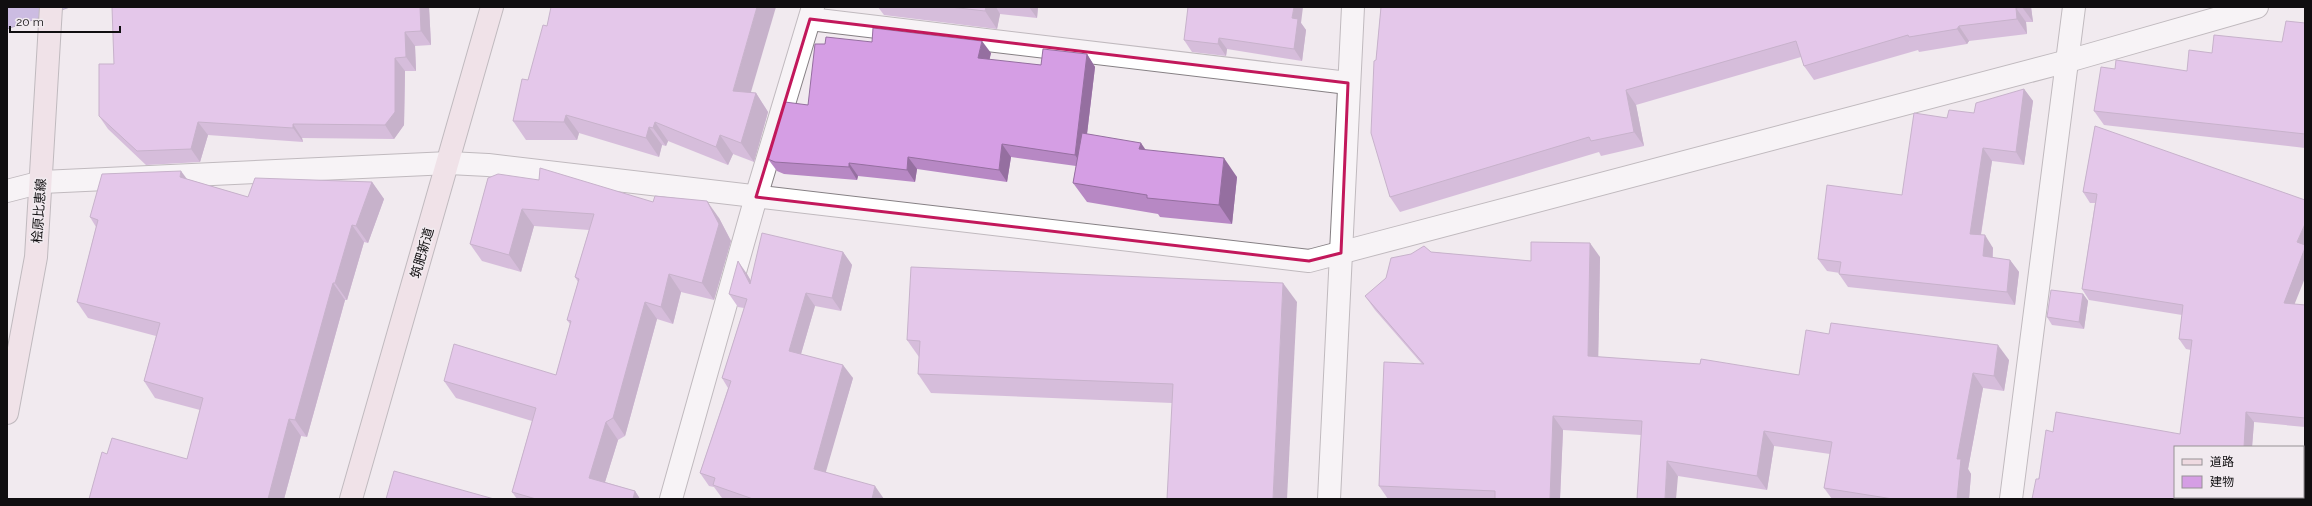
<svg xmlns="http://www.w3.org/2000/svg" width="2312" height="506" font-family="Raleway,'Noto Sans JP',sans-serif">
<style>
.water{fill:#a086d3;stroke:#756298}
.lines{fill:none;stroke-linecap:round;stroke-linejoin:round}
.street-casing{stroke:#868084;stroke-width:24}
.secondary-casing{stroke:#868084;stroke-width:24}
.street{stroke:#fff;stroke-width:22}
.secondary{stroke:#efdae1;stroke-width:22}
.wall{fill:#b788c4}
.shaded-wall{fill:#956fa0}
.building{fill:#d59ee4;stroke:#956fa0}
.marked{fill:none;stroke:#c2185b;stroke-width:3;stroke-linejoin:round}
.labels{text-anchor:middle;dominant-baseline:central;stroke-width:3.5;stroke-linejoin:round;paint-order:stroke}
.street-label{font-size:13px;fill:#100e10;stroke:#f1eaef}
</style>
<rect width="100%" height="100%" fill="#f1eaef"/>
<polygon class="water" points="7,7 70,7 7,29"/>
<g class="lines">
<g class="street-casing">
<g id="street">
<polyline points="810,19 1348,83"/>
<polyline points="7,191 42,182 449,163 488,165 1309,261 2068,61 2257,7"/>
<polyline points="2303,488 2305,485"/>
<polyline points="671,499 756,197 813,7"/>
<polyline points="1329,499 1353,7"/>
<polyline points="2011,499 2074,7"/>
</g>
</g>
<g class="secondary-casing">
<g id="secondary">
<polyline points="7,413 36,257 51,7"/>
<polyline points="351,499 492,7"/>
</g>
</g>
<use href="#street" class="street"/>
<use href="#secondary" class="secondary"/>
</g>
<g class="wall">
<polygon points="429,7 431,45 415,46 416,71 405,71 404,125 394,139 302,138 303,142 208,135 200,162 146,165 108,129 99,116 114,64"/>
<polygon points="878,7 1038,7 1037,18 1000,14 997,29 884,15"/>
<polygon points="1381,7 2031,7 2033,22 2026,22 2027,34 1969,41 1967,44 1919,52 1918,50 1814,80 1804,66 1801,57 1636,105 1644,146 1601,156 1599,152 1400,212 1390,197 1376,60"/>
<polygon points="1301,23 1306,30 1302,61 1227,49 1226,56 1192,52 1184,40"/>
<polygon points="2305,23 2305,148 2104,125 2094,111 2115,69 2187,71 2212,53 2282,42"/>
<polygon points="872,42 991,53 989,60 1041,65 1087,54 1095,67 1087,134 1145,150 1237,177 1232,224 1160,217 1158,214 1087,202 1073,183 1076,166 1011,157 1007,182 917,169 915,182 858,176 857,180 784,174 777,171 768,159 808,105 825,44"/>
<polygon points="528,80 756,93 768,112 754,162 733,154 728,165 668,141 666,146 662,145 659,157 579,133 577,140 526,140 513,121"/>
<polygon points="2024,89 2033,101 2024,165 1992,161 1981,235 1993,248 1993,258 2010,260 2019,272 2015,305 1848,287 1839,274 1840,273 1827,271 1818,259 1902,195 1974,113"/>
<polygon points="2095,126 2295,304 2305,305 2305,427 2254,422 2252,447 2175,447 2175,497 2248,497 2248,499 2032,499 2053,432 2180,434 2191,350 2186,349 2179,339 2182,315 2089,300 2082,289 2095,203 2090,203 2083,192"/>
<polygon points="488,178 653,202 719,218 731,241 714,300 681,292 673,324 657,319 625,436 618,440 605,482 635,491 640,499 517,499 512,492 532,421 456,398 444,381 556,375 570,324 567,320 578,282 575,277 589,230 534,226 521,272 482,261 470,244"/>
<polygon points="187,179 248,197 372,182 384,199 368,243 364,242 347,300 345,300 307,437 301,436 284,499 89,499 107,454 187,459 200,410 155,398 144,381 156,336 88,318 77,302 96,227 90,217"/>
<polygon points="843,252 852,265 841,311 815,306 801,354 853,378 825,472 884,499 725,499 722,498 714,487 709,486 700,473 728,388 722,378 744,308 738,307 729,294 747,274 751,281"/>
<polygon points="1431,252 1531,261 1600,257 1598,357 1799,375 1829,334 2009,360 2004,391 1983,388 1968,469 1971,474 1969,499 1832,499 1824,488 1830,454 1774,446 1767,490 1678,476 1641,435 1563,430 1560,499 1388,499 1379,486 1422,364 1375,310 1365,296"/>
<polygon points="2083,294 2088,301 2084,329 2052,325 2047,317"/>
<polygon points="1297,302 1172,403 931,393 918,374 919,357 907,340"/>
</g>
<g class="shaded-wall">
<polygon points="420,7 429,7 431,45 421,31"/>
<polygon points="757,7 776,7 746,109 733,91"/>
<polygon points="986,7 996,7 1000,14 997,29 985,11"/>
<polygon points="1029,7 1038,7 1037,18"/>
<polygon points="1294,7 1303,7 1301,23 1306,30 1302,61 1294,49 1292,18"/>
<polygon points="2022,7 2031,7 2033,22"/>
<polygon points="2016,8 2026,22 2027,34 2017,19"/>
<polygon points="1959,26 1969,41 1967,44 1957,29"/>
<polygon points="405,32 415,46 416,71 406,57"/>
<polygon points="1219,38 1227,49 1226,56 1218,44"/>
<polygon points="982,41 991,53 987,71 978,58"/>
<polygon points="1087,54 1095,67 1083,167 1075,155"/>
<polygon points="395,58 405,71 404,125 394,139 385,125"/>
<polygon points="2024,89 2033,101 2024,165 2016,152"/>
<polygon points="1626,90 1636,105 1644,146 1634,132"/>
<polygon points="756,93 768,112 754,162 741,143"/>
<polygon points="566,115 579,133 577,140 564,122"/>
<polygon points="198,122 208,135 200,162 191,149"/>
<polygon points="655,122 668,141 666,146 653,128"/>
<polygon points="293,124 302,138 303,142 293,128"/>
<polygon points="649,127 662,145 659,157 646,138"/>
<polygon points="720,135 733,154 728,165 716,147"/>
<polygon points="1141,143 1154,162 1139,149"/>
<polygon points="1002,144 1011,157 1007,182 999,170"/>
<polygon points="1983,148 1992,161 1979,246 1970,234"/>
<polygon points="908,157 917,169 915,182 907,170"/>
<polygon points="1224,158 1237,177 1232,224 1219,205"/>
<polygon points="849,163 858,176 857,180 849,167"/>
<polygon points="181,171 193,187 180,177"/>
<polygon points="372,182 384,199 368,243 356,226"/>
<polygon points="707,201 719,218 731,241 714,300 702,283"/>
<polygon points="522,209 534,226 521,272 509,255"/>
<polygon points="2305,224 2305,278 2291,313 2284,303 2297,242"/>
<polygon points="352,225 364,242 347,300 335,283"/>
<polygon points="1985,235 1993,248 1991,269 1983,256"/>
<polygon points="1590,243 1600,257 1598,371 1588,356"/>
<polygon points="843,252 852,265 841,311 832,298"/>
<polygon points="2010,260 2019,272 2015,305 2007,292"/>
<polygon points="738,261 747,274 760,297 750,284"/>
<polygon points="669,274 681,292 673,324 661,307"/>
<polygon points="333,283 345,300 307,437 295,420"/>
<polygon points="1283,283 1297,302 1287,499 1273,499"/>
<polygon points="806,293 815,306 798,364 789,351"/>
<polygon points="2083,294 2088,301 2084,329 2079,322"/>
<polygon points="645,302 657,319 625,436 613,418"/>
<polygon points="1998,345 2009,360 2004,391 1994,376"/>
<polygon points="843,365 853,378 823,482 814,469"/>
<polygon points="1973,373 1983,388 1968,469 1971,474 1969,499 1957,499 1957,459"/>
<polygon points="2246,412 2254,422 2252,447 2244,447"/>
<polygon points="1553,416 1563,430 1560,499 1550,499"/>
<polygon points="289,419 301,436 284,499 268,499"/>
<polygon points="606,422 618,440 601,495 589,478"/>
<polygon points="1764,431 1774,446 1767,490 1757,476"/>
<polygon points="1667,461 1678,476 1676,499 1665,499"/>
<polygon points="875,486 884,499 872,499"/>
<polygon points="635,491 640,499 633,499"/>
<polygon points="2219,497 2222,497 2223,499 2218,499"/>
<polygon points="2242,497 2248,497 2248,499 2243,499"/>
</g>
<g class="building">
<polygon points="112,7 420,7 421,31 405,32 406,57 395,58 395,112 385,125 293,124 293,128 198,122 191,149 137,151 99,116 99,64 114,64"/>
<polygon points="551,7 757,7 733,91 756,93 741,143 720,135 716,147 655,122 653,128 649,127 646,138 566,115 564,122 513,121 522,79 528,80 543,25 547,26"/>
<polygon points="950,7 986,7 985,11"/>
<polygon points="1188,7 1294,7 1292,18 1298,19 1294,49 1219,38 1218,44 1184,40"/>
<polygon points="1381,7 2022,7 2016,8 2017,19 1959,26 1957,29 1909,37 1908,35 1804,66 1796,41 1626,90 1634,132 1591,141 1589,137 1390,197 1371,133 1374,61 1376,60"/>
<polygon points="2286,21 2305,23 2305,134 2094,111 2101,67 2115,69 2116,60 2187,71 2189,50 2212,53 2214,35 2282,42"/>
<polygon points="873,28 982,41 978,58 1041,65 1043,49 1087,54 1075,155 1002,144 999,170 908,157 907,170 849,163 849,167 775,162 768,159 785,102 808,105 815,44 825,44 826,37 872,42"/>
<polygon points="2024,89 2016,152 1983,148 1970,234 1985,235 1983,256 2010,260 2007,292 1839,274 1841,262 1818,259 1827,185 1902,195 1914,113 1947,118 1949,110 1974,113 1976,103"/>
<polygon points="2095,126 2305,200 2305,224 2297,242 2305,245 2305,248 2284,303 2305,305 2305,418 2246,412 2244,447 2175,447 2175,497 2219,497 2218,499 2032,499 2036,479 2039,479 2046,430 2053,432 2056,412 2180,434 2192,340 2179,339 2183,305 2082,289 2097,194 2083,192"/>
<polygon points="1082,133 1141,143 1139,149 1224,158 1219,205 1147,198 1147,195 1073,183"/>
<polygon points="540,168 653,202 655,196 707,201 719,224 702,283 669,274 661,307 645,302 613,418 606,422 589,478 635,491 633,499 536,499 512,492 536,408 444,381 454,344 556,375 571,321 567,320 579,279 575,277 594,214 522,209 509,255 470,244 488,178 498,174 539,180"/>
<polygon points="181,171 180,177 248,197 255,178 372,182 356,226 352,225 335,283 333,283 295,420 289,419 268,499 89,499 102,452 107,454 112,438 187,459 203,398 144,381 160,323 77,302 98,220 90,217 102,174"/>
<polygon points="762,233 843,252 832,298 806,293 789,351 843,365 814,469 875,486 872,499 753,499 713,485 715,478 700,473 731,381 722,378 747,299 729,294 738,261 750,284"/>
<polygon points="1531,242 1590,243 1588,356 1700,364 1701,359 1799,375 1806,330 1829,334 1831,323 1998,345 1994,376 1973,373 1957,459 1961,459 1957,499 1893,499 1824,488 1832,442 1764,431 1757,476 1667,461 1665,499 1637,499 1642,421 1553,416 1550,499 1495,499 1495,491 1379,486 1384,362 1424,364 1365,296 1386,278 1391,258 1411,254 1424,246 1431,252 1531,261"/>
<polygon points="911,267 1283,283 1273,499 1167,499 1173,384 918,374 920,341 907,340"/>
<polygon points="2051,290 2083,294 2079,322 2047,317"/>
<polygon points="394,471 494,499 386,499"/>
</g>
<path d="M0 0H2312V506H0ZM810 19 1348 83 1341 253 1309 261 756 197Z" fill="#f1eaef" fill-opacity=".55" fill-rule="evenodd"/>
<path class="marked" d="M810 19 1348 83 1341 253 1309 261 756 197Z"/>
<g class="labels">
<g class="street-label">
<text transform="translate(39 211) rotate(-86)">桧原比恵線</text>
<text transform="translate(422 253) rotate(-74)">筑肥新道</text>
</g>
</g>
<rect width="2312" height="506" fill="none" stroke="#100e10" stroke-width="16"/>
<rect x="2174" y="446" width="130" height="52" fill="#f1eaef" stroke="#979296"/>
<rect x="2182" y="459" width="20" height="6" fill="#efdae1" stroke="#979296"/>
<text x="2210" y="466" font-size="12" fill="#100e10">道路</text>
<rect x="2182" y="476" width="20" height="12" fill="#d59ee4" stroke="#979296"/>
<text x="2210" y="486" font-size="12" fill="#100e10">建物</text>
<path d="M10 26v6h110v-6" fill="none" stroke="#100e10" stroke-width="2"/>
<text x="16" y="26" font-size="12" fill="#100e10" stroke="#f1eaef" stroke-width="3" paint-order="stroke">20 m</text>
</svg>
